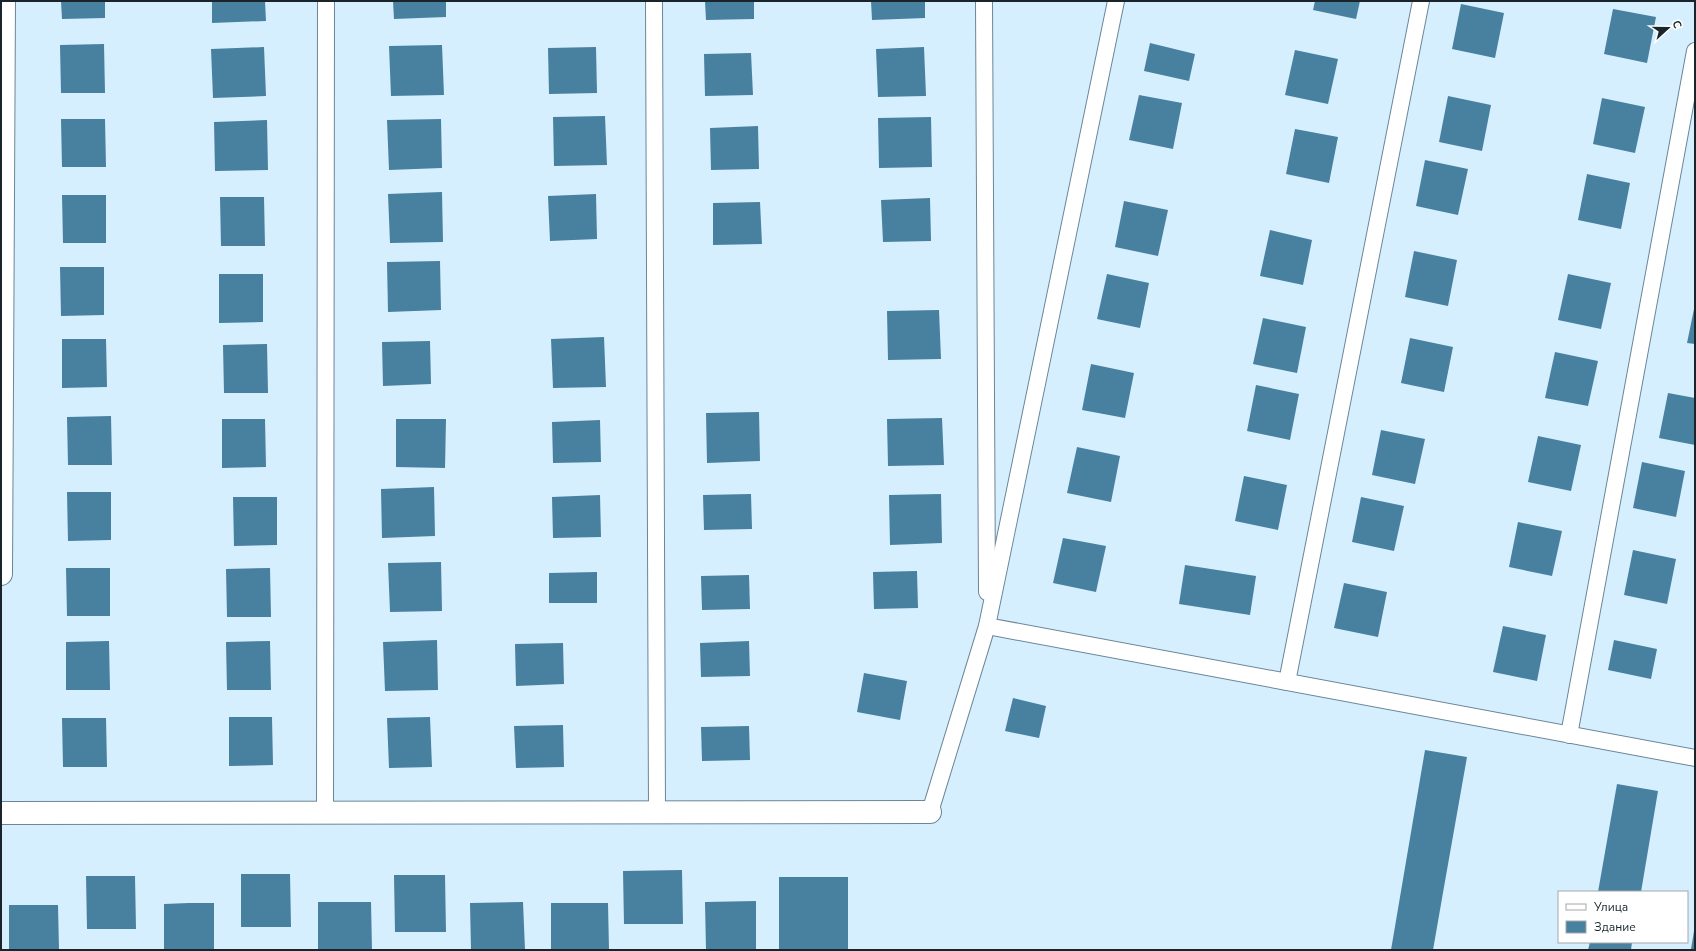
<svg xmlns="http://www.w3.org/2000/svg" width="1696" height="951" font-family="'Nunito Sans',sans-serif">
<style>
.building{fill:#4880a0}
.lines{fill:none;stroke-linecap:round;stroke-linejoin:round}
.service-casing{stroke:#6a8697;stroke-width:18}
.minor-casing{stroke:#6a8697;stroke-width:24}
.service{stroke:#fff;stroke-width:16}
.minor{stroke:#fff;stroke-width:22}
</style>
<rect width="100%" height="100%" fill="#d6effe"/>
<g class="building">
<polygon points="61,1 105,1 105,18 62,19"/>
<polygon points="212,1 265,1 266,21 212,23"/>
<polygon points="393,1 446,1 446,17 394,19"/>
<polygon points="705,1 754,1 754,19 706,20"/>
<polygon points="871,1 925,1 925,18 872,20"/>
<polygon points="1315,1 1360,1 1356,19 1313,10"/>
<polygon points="1461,4 1504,13 1495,58 1452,49"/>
<polygon points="1613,9 1656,17 1647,63 1604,54"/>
<polygon points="1150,43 1195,54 1189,81 1144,71"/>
<polygon points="104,44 105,93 61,93 60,45"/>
<polygon points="442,45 444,95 391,96 389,46"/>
<polygon points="264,47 266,96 213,98 211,49"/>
<polygon points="596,47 597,93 549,94 548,48"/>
<polygon points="924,47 926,96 878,97 876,49"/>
<polygon points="1295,50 1338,59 1328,104 1285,95"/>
<polygon points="751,53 753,95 705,96 704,54"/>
<polygon points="1139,95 1182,103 1173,149 1129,140"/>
<polygon points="1448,96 1491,105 1482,151 1439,142"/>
<polygon points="1602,98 1645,107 1635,153 1593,144"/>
<polygon points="605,116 607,165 554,166 553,117"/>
<polygon points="931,117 932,167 879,168 878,118"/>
<polygon points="61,119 105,119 106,167 62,167"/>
<polygon points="441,119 442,168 389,170 387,120"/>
<polygon points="267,120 268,170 215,171 214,122"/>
<polygon points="758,126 759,169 711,170 710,128"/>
<polygon points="1295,129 1338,137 1329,183 1286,174"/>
<polygon points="1425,160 1468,169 1458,215 1416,206"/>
<polygon points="1587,174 1630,183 1621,229 1578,220"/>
<polygon points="442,192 443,242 390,243 388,194"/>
<polygon points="596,194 597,239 550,241 548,196"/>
<polygon points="62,195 106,195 106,243 63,243"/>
<polygon points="220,197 264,197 265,246 221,246"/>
<polygon points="930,198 931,241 883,242 881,200"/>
<polygon points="1124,201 1168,210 1158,256 1115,247"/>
<polygon points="760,202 762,244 713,245 713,203"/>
<polygon points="1270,230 1312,240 1303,285 1260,276"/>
<polygon points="1414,251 1457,260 1448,306 1405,297"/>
<polygon points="440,261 441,310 388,312 387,262"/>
<polygon points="60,267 104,267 104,315 61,316"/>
<polygon points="219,274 263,274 263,322 219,323"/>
<polygon points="1107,274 1149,283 1140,328 1097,319"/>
<polygon points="1568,274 1611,283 1601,329 1558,320"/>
<polygon points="1694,309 1695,309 1695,344 1687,343"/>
<polygon points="939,310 941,359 888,360 887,311"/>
<polygon points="1263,318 1306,327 1297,373 1253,364"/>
<polygon points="604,337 606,387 553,388 551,339"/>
<polygon points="1410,338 1453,347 1444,392 1401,383"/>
<polygon points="62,339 106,339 107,387 62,388"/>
<polygon points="430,341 431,384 383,386 382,342"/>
<polygon points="267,344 268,393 224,393 223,345"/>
<polygon points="1555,352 1598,361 1588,406 1545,398"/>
<polygon points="1091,364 1134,373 1125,418 1082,410"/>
<polygon points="1256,385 1299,394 1290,440 1247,431"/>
<polygon points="1668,393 1695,398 1695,445 1659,438"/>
<polygon points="759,412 760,461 707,463 706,413"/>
<polygon points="111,416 112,465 68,465 67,417"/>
<polygon points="942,418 944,465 888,466 887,419"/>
<polygon points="222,419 265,419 266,467 222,468"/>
<polygon points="396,419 446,419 445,468 396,467"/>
<polygon points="600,420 601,462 553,463 552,422"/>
<polygon points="1381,430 1425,439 1415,484 1372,475"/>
<polygon points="1538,436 1581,445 1571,491 1528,482"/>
<polygon points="1077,447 1120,456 1111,502 1067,493"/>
<polygon points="1642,462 1685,471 1676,517 1633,508"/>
<polygon points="1244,476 1287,485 1278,530 1235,521"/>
<polygon points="434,487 435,536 382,538 381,489"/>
<polygon points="67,492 111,492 111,540 68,541"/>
<polygon points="751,494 752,529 704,530 703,495"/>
<polygon points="941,494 942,543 890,545 889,495"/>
<polygon points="600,495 601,537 553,538 552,497"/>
<polygon points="233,497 277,497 277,545 234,546"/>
<polygon points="1361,497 1404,506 1394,551 1352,542"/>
<polygon points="1518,522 1562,531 1552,576 1509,567"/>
<polygon points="1063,538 1106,546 1096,592 1053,583"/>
<polygon points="1633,550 1676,559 1667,604 1624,595"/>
<polygon points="441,562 442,611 390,612 388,563"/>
<polygon points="1185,565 1256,576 1250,615 1179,604"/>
<polygon points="66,568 110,568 110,616 67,616"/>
<polygon points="270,568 271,617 227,617 226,569"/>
<polygon points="917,571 918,608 874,609 873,572"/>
<polygon points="597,572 597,603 549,603 549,573"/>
<polygon points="749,575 750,609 702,610 701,576"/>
<polygon points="1344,583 1387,592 1378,637 1334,628"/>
<polygon points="1503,626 1546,635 1537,681 1493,672"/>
<polygon points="437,640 438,690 385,691 383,642"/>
<polygon points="1614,640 1657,649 1651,679 1608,670"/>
<polygon points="109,641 110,690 66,690 66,642"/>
<polygon points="270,641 271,690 227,690 226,642"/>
<polygon points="749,641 750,676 701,677 700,643"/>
<polygon points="563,643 564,684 516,686 515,644"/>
<polygon points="864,673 907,681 900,720 857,712"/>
<polygon points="1013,698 1046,706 1039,738 1005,731"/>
<polygon points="229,717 272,717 273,765 229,766"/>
<polygon points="430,717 432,767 389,768 387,718"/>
<polygon points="62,718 106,718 107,767 63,767"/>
<polygon points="563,725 564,767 516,768 514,726"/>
<polygon points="749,726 750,760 702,761 701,727"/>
<polygon points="1425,750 1467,757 1444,887 1433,950 1391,950"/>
<polygon points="1617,784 1658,791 1641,892 1598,892"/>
<polygon points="682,870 683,924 624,924 623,871"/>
<polygon points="241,874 290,874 291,927 241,927"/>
<polygon points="394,875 445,875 446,932 395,932"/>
<polygon points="86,876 135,876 136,929 87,929"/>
<rect x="779" y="877" width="69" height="73"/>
<polygon points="756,901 756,950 706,950 705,902"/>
<polygon points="318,902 371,902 372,950 318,950"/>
<polygon points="523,902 525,950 471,950 470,903"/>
<polygon points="189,903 214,903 214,950 164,950 164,904"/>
<polygon points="551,903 608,903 609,950 551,950"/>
<polygon points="9,905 58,905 59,950 9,950"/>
<polygon points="1694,931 1695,950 1694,950 1691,949"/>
<polygon points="1590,942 1632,942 1631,950 1588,950"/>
</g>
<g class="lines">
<g class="service-casing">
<g id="service">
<polyline points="654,1 657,812"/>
<polyline points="984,1 987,592"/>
<polyline points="987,626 1695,758"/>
<polyline points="1287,682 1421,1"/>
<polyline points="1569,735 1695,51"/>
<polyline points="930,812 987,626 1116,1"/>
<polyline points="325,813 326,1"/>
</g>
</g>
<g class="minor-casing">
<g id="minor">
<polyline points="1,574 4,1"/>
<polyline points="1,813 930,812"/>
</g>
</g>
<use href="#service" class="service"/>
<use href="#minor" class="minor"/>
</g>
<rect width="1696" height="951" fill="none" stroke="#19252b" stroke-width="4"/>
<rect x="1558" y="891" width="130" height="52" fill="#ffffff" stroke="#a3a8aa"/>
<rect x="1566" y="904" width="20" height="6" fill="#ffffff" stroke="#a3a8aa"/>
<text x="1594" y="911" font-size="12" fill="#19252b">Улица</text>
<rect x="1566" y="921" width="20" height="12" fill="#4880a0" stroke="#a3a8aa"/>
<text x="1594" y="931" font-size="12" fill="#19252b">Здание</text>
<g transform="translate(1668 28) rotate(69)" stroke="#ffffff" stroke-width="3" paint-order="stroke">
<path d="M0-3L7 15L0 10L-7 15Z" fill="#19252b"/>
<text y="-6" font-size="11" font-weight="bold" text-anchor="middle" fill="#19252b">С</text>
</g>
</svg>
